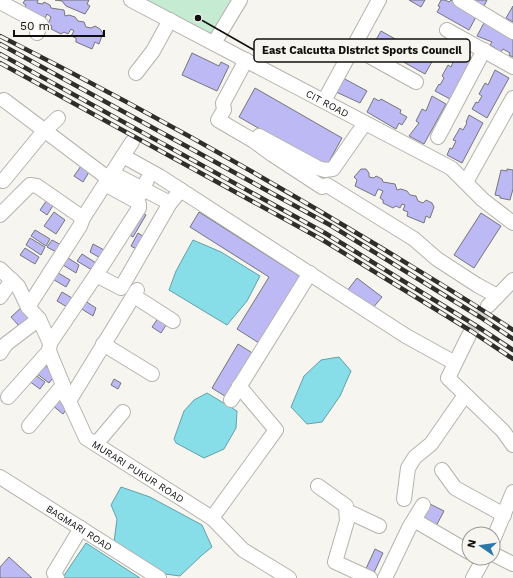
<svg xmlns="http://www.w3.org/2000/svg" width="513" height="578" font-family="'Work Sans',sans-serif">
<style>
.green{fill:#c5ebd2}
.water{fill:#87dee9;stroke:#63a0a7}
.building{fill:#bcb9f5;stroke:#75757a}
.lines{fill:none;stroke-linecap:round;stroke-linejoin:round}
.minor-tunnel{stroke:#d4d2cd;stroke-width:14;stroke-dasharray:14 7;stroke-linecap:butt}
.minor-casing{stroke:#b5b3ae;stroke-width:16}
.minor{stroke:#fff;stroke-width:14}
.rail-casing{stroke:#2f2e2c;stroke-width:4.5}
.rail{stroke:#f7f5ef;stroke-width:3;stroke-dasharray:9;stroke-linecap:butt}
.labels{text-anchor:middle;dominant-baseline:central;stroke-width:3.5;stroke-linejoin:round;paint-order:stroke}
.street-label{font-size:10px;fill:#100f0e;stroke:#f7f5ef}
.leader{fill:none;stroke:#100f0e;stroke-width:1.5}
.callout-dot{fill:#100f0e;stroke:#f7f5ef;stroke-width:1.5}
.callout{fill:#f7f5ef;stroke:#100f0e;stroke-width:1.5}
.callout-label{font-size:11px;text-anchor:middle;font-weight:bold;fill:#100f0e}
</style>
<rect width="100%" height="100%" fill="#f7f5ef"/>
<polygon class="green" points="141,0 232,0 210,36"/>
<g class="water">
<polygon points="193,240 221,252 260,276 247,301 227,325 169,290 176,271"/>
<polygon points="339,357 351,371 340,396 322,422 307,424 291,407 304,376 321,360"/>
<polygon points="207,393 237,411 236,428 224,449 204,458 176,443 174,439 184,411 194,400"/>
<polygon points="121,487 150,497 202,525 212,547 202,555 180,576 165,574 114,542 117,519 111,505"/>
<polygon points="86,543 140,578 63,578 63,577"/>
</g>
<g class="building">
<polygon points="25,0 38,0 37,3 43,4 44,2 50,5 51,8 64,10 65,16 69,15 75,17 78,21 84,22 86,27 91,28 95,26 100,29 103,33 99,44 95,42 92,49 76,42 76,38 71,36 74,31 71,29 68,34 64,32 61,34 51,29 52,26 48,24 51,17 47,14 44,21 23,12 26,5 23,3"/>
<polygon points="55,0 89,0 87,4 90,6 85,14 66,6 62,1"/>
<polygon points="409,0 425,0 421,7"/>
<polygon points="441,0 445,0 449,2 451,0 471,11 476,17 469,30 437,12 440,7 438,6"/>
<polygon points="468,0 487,0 483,8"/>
<polygon points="513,6 513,22 506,18"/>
<polygon points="485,21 513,37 513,57 509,55 510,53 503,49 501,52 490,45 492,42 477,36"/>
<polygon points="381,31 433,60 425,74 373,45"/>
<polygon points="457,52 472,59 450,99 435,91 439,84 440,85 444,78 442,76 448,65 451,67"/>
<polygon points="192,53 219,66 221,62 229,66 217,91 182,75"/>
<polygon points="495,70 509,78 487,118 472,109 476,102 478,103 482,96 479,94 485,83 488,85"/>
<polygon points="343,78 367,91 360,103 334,91"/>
<polygon points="255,88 342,138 326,167 239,117"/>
<polygon points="432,96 446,104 424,144 409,136 419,123 416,121 422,109 426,111"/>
<polygon points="374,98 379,101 381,99 401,110 400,113 407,117 402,125 399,123 396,129 367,112"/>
<polygon points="469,115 483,123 462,163 447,155 450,148 452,149 456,141 453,140 460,128 463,130 467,123 466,122"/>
<polygon points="81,166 89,172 83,182 74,176"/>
<polygon points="361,169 366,169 369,173 369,177 374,178 376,176 382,179 383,182 395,184 397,190 401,189 407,191 410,195 416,196 418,201 423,203 426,200 432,203 434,207 430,218 426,216 424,223 407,216 408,212 403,210 405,205 402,204 400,208 396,206 393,208 383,203 383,200 380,198 383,191 378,189 375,196 355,186 357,180 354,177"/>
<polygon points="507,169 513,170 513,189 510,200 500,198 500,196 495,195 501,170 507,171"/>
<polygon points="47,200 54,204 47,215 40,210"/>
<polygon points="138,210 146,215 133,237 125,232"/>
<polygon points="54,212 65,220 56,234 44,226"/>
<polygon points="199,212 301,277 259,343 237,329 269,277 190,227"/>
<polygon points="481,213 501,226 474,268 454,255"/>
<polygon points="35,230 50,239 46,246 31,236"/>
<polygon points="138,233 146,238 138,250 131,246"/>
<polygon points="30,238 45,247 41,255 26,245"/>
<polygon points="52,240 65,247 60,254 47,247"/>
<polygon points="93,244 106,251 102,259 90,252"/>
<polygon points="25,248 39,257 35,264 20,255"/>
<polygon points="82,254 96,263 92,270 77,261"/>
<polygon points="65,256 79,265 76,273 60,263"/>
<polygon points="55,271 70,280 66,287 51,278"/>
<polygon points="357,278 382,297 372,309 347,291"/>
<polygon points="62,292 72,298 67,307 57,301"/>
<polygon points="82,299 96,308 93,316 77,306"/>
<polygon points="23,306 31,315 20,327 11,317"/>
<polygon points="161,314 170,319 161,333 152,327"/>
<polygon points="238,344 254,354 228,398 212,388"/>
<polygon points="43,364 56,374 49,383 36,373"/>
<polygon points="34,374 45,382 40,389 29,381"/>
<polygon points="114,379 121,383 118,389 111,385"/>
<polygon points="58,397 69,406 63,414 52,405"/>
<polygon points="428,503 444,511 434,530 418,521"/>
<polygon points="375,549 383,553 372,577 364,573"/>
<polygon points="9,557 32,578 0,578 0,567"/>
</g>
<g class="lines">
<polyline class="minor-tunnel" points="469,335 488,306"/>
<g class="minor-casing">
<g id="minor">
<path id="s1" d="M131 0 451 168 483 200 513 223"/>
<polyline points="460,0 513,32"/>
<polyline points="0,2 41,24 37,33"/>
<polyline points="447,30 513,67"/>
<polyline points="214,43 240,0"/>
<polyline points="353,47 416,82"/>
<polyline points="246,60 223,103 224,110 218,120 254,141 273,155 322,187 327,185 414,239 437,259 477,285 497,296"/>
<polyline points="136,73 153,51 170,20"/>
<polyline points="4,100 109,179"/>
<polyline points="324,101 379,0"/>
<polyline points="259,136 318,168 325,170 333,169 365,123"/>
<polyline points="438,137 484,50"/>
<polyline points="123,156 159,176 406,336 455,363"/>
<polyline points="147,180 143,189 170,203"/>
<polyline points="3,181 44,131 58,118"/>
<polyline points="466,182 513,98"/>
<polyline points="105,184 136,201 143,189 112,173"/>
<polyline points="0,215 30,185 37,186 83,218"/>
<path id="s2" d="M0 269 18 286 28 307 39 319 50 343 49 351 63 385 61 389 69 401 86 438 212 518 243 550 289 578"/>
<polyline points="96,275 139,208 139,204 136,201"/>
<polyline points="134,296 173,321"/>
<polyline points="0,297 12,280"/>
<polyline points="488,306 513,280"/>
<polyline points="28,307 80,226 83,218 132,142"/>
<polyline points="469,335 448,378 503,431 513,445"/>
<polyline points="50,343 96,275 121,288 170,203 181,190"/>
<polyline points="103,344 152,374"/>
<polyline points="0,353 6,344 39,319"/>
<polyline points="8,397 49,351"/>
<polyline points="231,400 310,273"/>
<polyline points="69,401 137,290"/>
<polyline points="29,426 63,385"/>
<polyline points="96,444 123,412"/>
<polyline points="442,470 455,488 504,515"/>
<path id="s3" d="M0 477 159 578"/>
<polyline points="318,486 346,506 347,521 335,562 370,578"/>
<polyline points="404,499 408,468 415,457 431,444 465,395"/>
<polyline points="347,511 379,526"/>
<polyline points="212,518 276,430 239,386"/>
<polyline points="414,520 469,552"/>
<polyline points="493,540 513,492"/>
<polyline points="493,554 513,564"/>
<polyline points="57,578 54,573 81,528"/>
<polyline points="385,578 409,528 423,505"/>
<polyline points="473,578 484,558"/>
</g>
</g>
<use href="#minor" class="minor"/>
<g class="rail-casing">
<g id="rail">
<path d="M0 36C129 101 256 172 380 247 424 274 470 301 513 330"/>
<polyline points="0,44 330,225 480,317 513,339"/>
<polyline points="0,54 325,233 475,325 513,350"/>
<polyline points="0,63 321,239 471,331 513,359"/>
</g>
</g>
<use href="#rail" class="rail"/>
</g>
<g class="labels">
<g class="street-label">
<text stroke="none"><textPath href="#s1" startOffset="222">CIT ROAD</textPath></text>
<text stroke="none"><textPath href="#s2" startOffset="257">MURARI PUKUR ROAD</textPath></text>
<text stroke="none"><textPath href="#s3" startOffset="94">BAGMARI ROAD</textPath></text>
</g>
</g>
<path class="leader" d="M198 18L254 50"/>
<circle class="callout-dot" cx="198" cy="18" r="4"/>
<rect class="callout" x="254" y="39" width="216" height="23" rx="4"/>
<g class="callout-label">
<text x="362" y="54">East Calcutta District Sports Council</text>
</g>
<g transform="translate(481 546) rotate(283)"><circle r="19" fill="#f7f5ef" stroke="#9b9995"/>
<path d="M0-3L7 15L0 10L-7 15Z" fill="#2b77a9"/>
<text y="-6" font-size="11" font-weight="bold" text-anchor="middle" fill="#100f0e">N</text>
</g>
<path d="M14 30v6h90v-6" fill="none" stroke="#100f0e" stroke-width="2"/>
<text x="20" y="30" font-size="12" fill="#100f0e" stroke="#f7f5ef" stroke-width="3" paint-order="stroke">50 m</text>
</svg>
